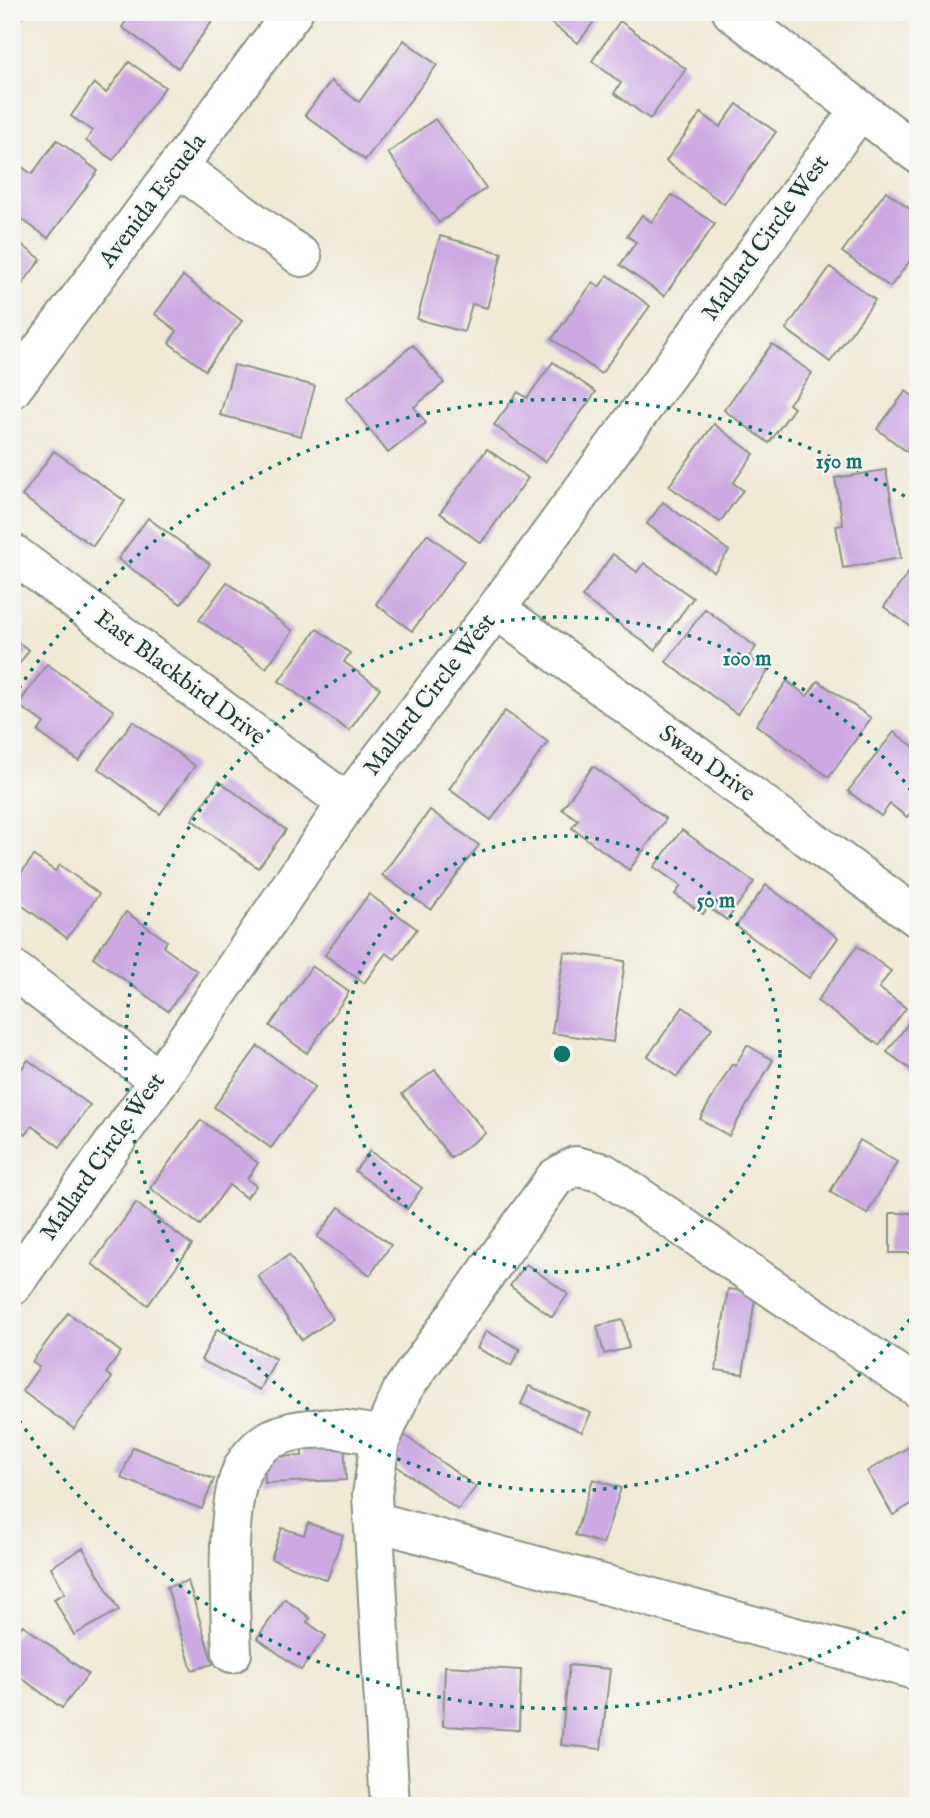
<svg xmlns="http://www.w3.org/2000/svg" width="930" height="1818" font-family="'IM FELL English',serif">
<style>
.building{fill:#cca9e3}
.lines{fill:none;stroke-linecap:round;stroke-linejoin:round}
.minor-casing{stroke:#889484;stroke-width:42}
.minor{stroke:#fff;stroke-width:38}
.ring{fill:none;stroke:#0f766e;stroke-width:3.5;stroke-dasharray:3.5 7}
.labels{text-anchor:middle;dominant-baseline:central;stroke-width:5;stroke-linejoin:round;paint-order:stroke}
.street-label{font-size:24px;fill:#1f3d34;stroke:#f6f6f2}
.centre{fill:#0f766e;stroke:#f6f6f2;stroke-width:3.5}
.ring-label{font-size:21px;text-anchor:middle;font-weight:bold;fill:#0f766e;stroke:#f6f6f2;stroke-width:5;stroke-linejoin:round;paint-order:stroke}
</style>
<rect width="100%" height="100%" fill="#f6f6f2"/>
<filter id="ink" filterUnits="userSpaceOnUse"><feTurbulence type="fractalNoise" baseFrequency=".0143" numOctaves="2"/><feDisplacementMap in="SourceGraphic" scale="14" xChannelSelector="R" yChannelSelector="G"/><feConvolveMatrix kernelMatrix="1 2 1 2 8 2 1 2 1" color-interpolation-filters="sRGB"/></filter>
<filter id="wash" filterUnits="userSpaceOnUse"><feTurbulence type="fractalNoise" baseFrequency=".00686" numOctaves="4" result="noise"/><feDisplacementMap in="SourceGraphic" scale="28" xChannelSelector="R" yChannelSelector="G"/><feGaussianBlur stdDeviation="1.57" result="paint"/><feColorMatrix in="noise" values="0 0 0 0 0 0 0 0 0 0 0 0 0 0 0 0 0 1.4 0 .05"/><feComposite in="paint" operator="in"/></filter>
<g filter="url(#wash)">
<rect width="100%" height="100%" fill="#f0ead5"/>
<g id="blocks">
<g class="building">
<polygon points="12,12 26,12 12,31"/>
<polygon points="133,12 219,12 178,68 122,27"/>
<polygon points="536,12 601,12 578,43"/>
<polygon points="620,21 686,69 650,119 614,93 621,83 592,61"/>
<polygon points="404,40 437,65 365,160 305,115 331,81 359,102"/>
<polygon points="129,62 165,87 113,160 86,141 92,131 71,116 94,83 106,93"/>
<polygon points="737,104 776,132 724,204 666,161 701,113 720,127"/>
<polygon points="435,119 486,188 439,223 388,153"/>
<polygon points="57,140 98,171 48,238 12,212 12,160 32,174"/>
<polygon points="886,191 918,215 918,250 890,287 842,252"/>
<polygon points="672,195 715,224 664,296 620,265 636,242 627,236 642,215 652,222"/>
<polygon points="440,236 502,253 487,308 472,304 464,332 417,319"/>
<polygon points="12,238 41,259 12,298"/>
<polygon points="830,267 875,300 830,362 786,329"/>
<polygon points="608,275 650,306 601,374 552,339 593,282 599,287"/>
<polygon points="183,276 242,321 205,370 169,343 177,331 155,314"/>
<polygon points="772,344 812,373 789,404 794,408 769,443 724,410"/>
<polygon points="413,345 444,383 414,407 426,423 388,453 346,399"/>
<polygon points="553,362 596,392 545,462 494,425 518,392 527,398"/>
<polygon points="234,365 315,386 301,436 220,415"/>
<polygon points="906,391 914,397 918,392 918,460 877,429"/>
<polygon points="714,424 754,454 733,483 743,490 720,522 669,486"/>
<polygon points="487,449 528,478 481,543 440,513"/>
<polygon points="54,451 125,501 93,546 22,496"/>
<polygon points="886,470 901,558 843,568 836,526 843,525 835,478"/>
<polygon points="663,502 729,551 714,572 647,524"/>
<polygon points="148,518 210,564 181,604 118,559"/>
<polygon points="427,534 464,561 412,631 376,604"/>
<polygon points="613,554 637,572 644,563 693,598 655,650 582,597"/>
<polygon points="913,566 918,569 918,632 884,607"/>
<polygon points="227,582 293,631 266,668 199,620"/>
<polygon points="705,609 756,647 749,657 768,671 737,714 666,662"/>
<polygon points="317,629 350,653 344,662 380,688 349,731 279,681"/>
<polygon points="12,638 29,650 12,674"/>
<polygon points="47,664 114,711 79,761 38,732 44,723 18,705"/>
<polygon points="787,681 807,696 818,681 871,718 829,777 756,725"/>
<polygon points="505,711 548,742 491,820 449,789"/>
<polygon points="133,721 195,766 160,814 98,768"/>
<polygon points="894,732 918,750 918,803 907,817 890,804 881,816 848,791"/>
<polygon points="593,766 666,819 629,870 572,828 578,820 562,809"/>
<polygon points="219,781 286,830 258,868 192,820"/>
<polygon points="430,810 479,845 431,910 382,875"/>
<polygon points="682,830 754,882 727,920 708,907 703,914 675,894 681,886 654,867"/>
<polygon points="34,856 55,871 60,865 99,894 67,938 12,898 12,885"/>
<polygon points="766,885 838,938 809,978 736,926"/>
<polygon points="369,894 417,929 395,959 386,953 364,983 325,955"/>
<polygon points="126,912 167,941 163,947 197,971 168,1011 93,957"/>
<polygon points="857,946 891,971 879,988 906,1008 879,1045 817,1001"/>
<polygon points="564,952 625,961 613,1042 552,1033"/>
<polygon points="312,966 349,992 307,1053 270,1026"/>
<polygon points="683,1007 712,1028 677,1077 648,1056"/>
<polygon points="918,1010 918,1075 887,1052"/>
<polygon points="747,1045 773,1060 729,1136 700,1119 732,1064 735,1066"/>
<polygon points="258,1046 315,1087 271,1148 214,1107"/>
<polygon points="28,1060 90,1105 60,1147 32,1126 26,1135 12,1124 12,1082"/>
<polygon points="435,1070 486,1133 451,1158 402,1094"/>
<polygon points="201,1120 258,1163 247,1179 256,1186 246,1198 229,1185 200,1225 150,1188"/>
<polygon points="860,1140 897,1162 867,1214 830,1192"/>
<polygon points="370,1151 422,1188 407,1209 355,1171"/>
<polygon points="136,1203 192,1245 148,1305 92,1264"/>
<polygon points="339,1207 391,1245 370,1275 317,1237"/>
<rect x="890" y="1213" width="28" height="40"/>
<polygon points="289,1255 333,1319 302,1340 258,1276"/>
<polygon points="526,1264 568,1294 552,1317 510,1286"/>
<polygon points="728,1289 756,1293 743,1374 716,1370"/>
<polygon points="68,1313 121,1352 106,1373 112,1378 74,1429 22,1391 39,1367 32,1362"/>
<polygon points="623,1320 629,1348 604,1354 597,1326"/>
<polygon points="217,1329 276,1359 260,1390 201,1360"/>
<polygon points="486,1331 520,1349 511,1366 477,1348"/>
<polygon points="529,1386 591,1413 582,1432 521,1404"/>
<polygon points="404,1435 476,1487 458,1510 387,1459"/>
<polygon points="344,1439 346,1480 265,1483 264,1457 302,1456 301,1441"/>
<polygon points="918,1442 918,1500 893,1515 867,1471"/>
<polygon points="133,1447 214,1479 202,1509 121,1478"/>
<polygon points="593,1479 621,1488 603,1544 575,1535"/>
<polygon points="308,1523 343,1535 327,1580 271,1559 282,1528 304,1535"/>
<polygon points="83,1548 119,1610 74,1635 54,1599 65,1593 51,1567"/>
<polygon points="188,1581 213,1664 192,1670 167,1587"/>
<polygon points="285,1599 310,1618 307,1622 326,1636 301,1670 257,1638"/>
<polygon points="23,1625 88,1674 62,1708 12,1671 12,1639"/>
<polygon points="569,1665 610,1669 601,1749 561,1745"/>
<polygon points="445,1666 521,1670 519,1730 443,1726"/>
</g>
</g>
</g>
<g filter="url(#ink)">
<use href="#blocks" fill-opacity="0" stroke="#889484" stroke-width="2"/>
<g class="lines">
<g class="minor-casing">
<g id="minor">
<polyline points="732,12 918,154"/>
<polyline points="178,167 302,257"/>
<polyline points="12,389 293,12"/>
<polyline points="12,553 347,803"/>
<polyline points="496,609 918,918"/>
<polyline points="12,969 159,1080"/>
<polyline points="12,1286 159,1080 347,803 496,609 859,111"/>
<polyline points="374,1521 918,1671"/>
<path d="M232 1653C230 1606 225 1519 240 1475 244 1462 258 1445 271 1439 307 1422 345 1429 382 1436"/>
<polyline points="390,1806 372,1495 380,1441 403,1389 555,1178 575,1166 604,1173 918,1388"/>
</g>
</g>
<use href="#minor" class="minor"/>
</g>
</g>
<g class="ring">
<circle cx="562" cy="1054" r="218"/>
<path d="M916 1311A437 437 0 1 1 916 797"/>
<path d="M914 1606A655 655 0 0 1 13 1411M13 697A655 655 0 0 1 914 502"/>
</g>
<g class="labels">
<g class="street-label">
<text transform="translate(153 201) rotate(-53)">Avenida Escuela</text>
<text transform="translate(766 238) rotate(-54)">Mallard Circle West</text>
<text transform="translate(180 678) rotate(37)">East Blackbird Drive</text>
<text transform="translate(430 695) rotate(-52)">Mallard Circle West</text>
<text transform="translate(707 764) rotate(36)">Swan Drive</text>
<text transform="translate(103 1157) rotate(-55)">Mallard Circle West</text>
</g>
</g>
<circle cx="562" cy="1054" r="10" class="centre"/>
<g class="ring-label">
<text x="839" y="468">150 m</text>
<text x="747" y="665">100 m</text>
<text x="716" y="907">50 m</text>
</g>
<rect width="930" height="1818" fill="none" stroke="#f6f6f2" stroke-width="42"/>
</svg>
